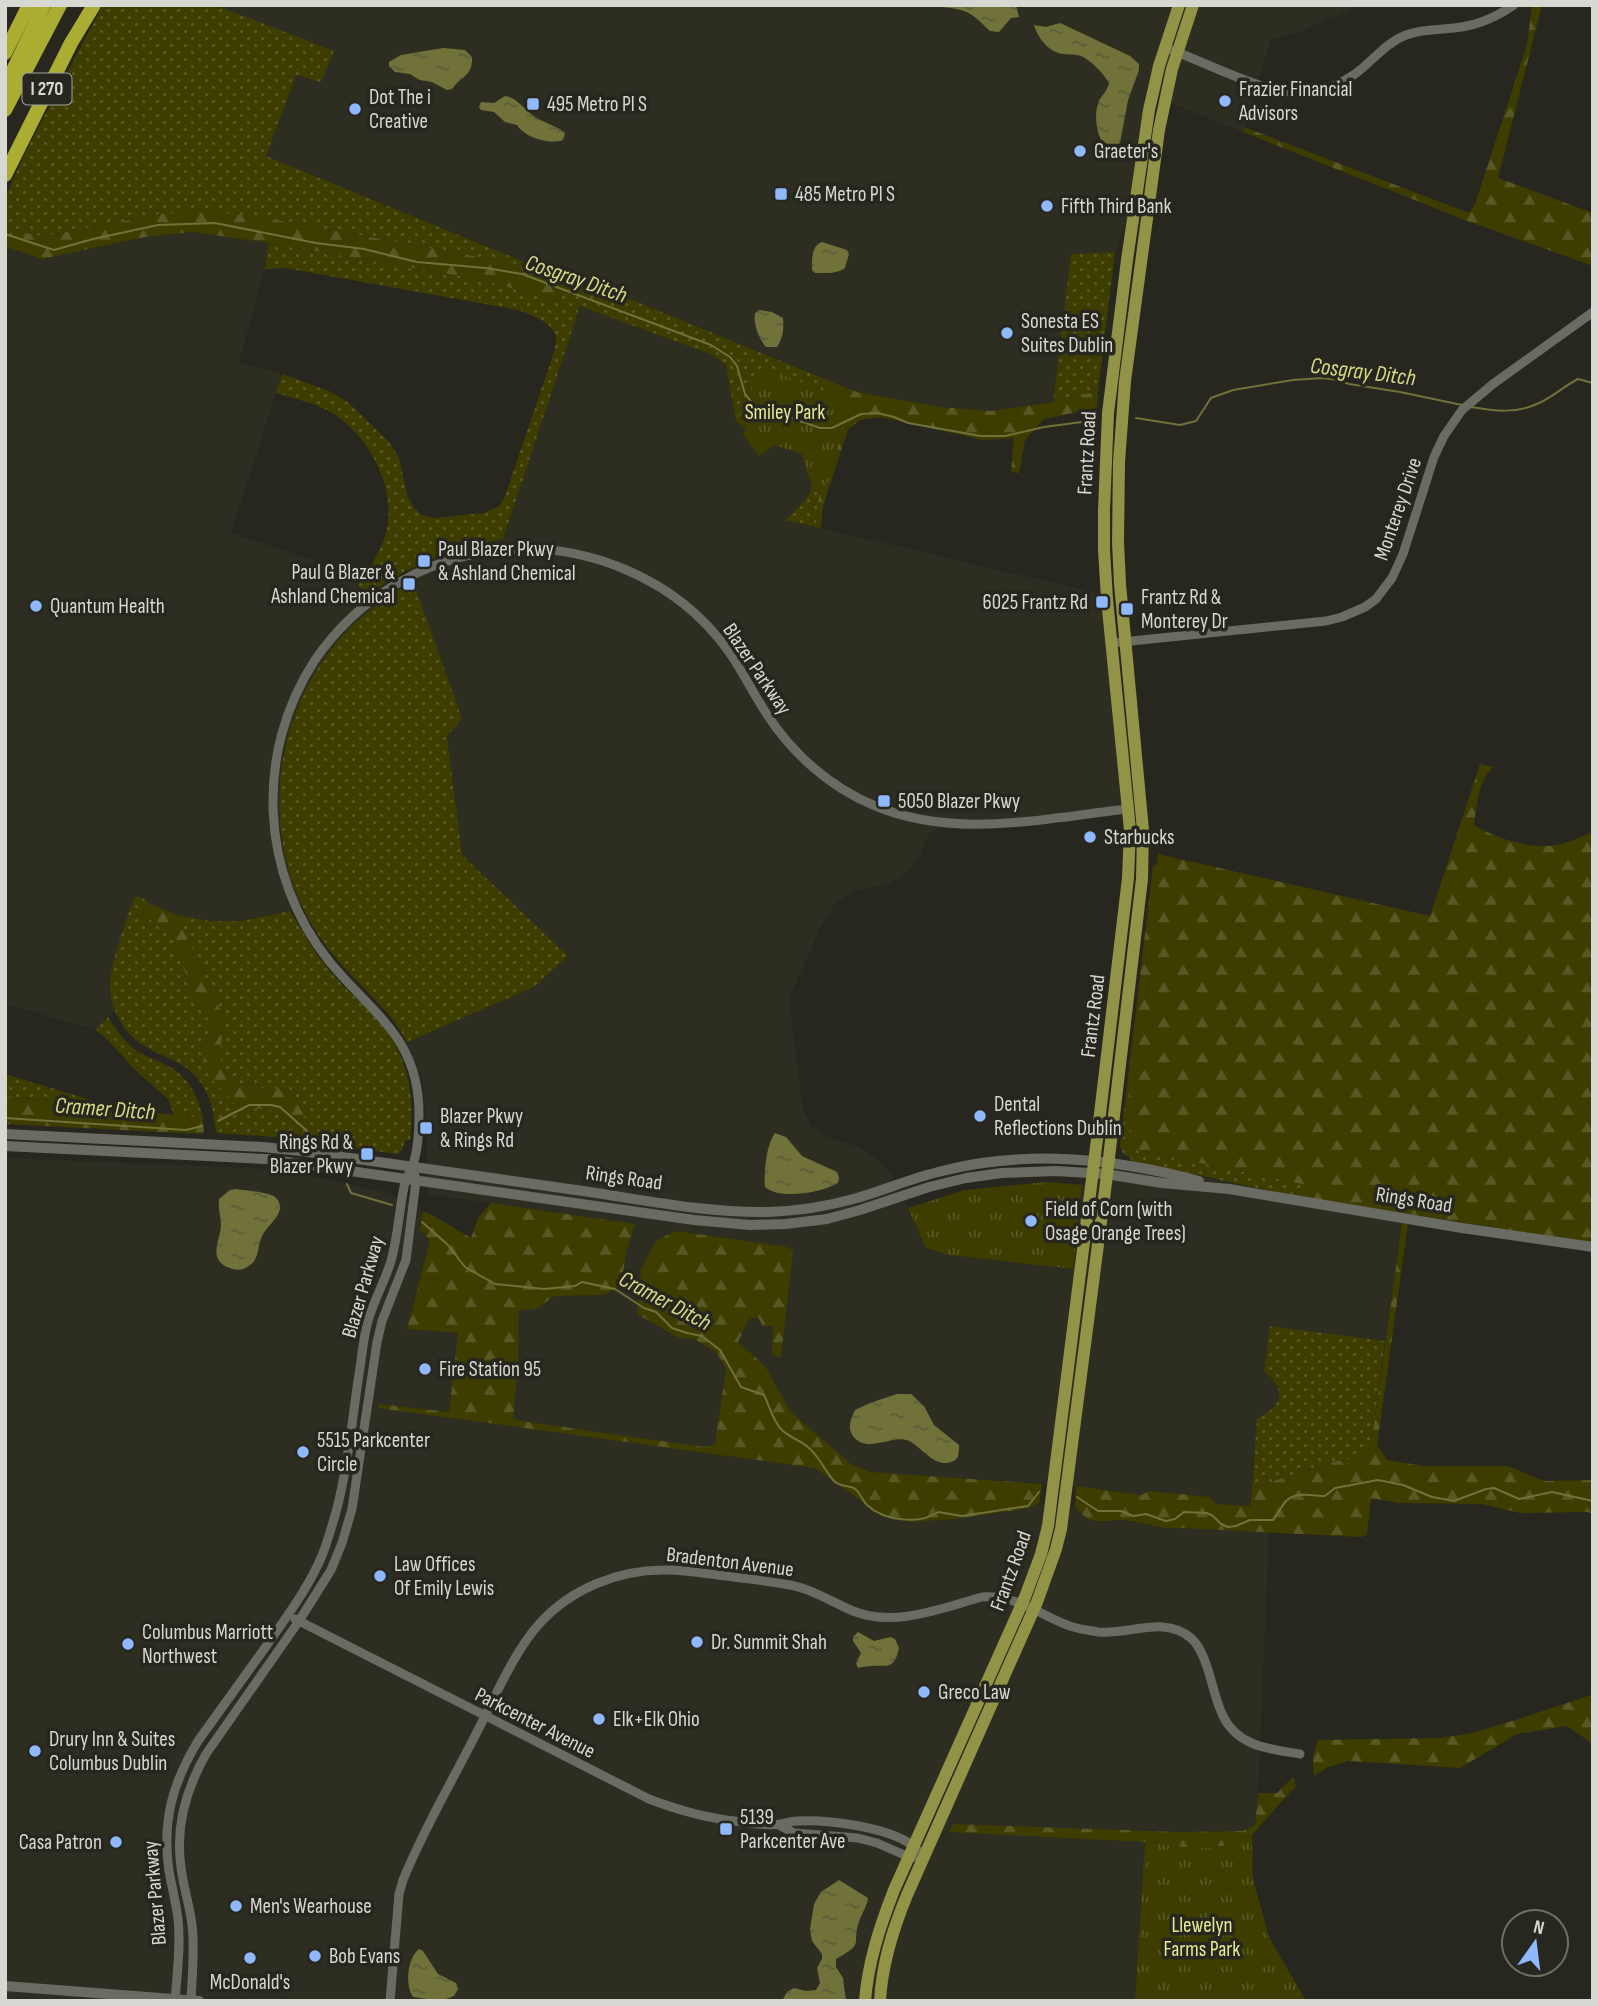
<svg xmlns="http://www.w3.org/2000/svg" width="1598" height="2006" font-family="'Sofia Sans Condensed',sans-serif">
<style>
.built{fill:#2d2e21}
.grass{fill:url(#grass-dots)}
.forest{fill:url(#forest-firs)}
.park{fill:url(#park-tufts)}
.water{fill:url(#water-ripples)}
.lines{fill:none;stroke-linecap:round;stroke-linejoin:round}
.stream{stroke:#707239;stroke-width:2}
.tertiary{stroke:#6a6b63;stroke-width:9}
.secondary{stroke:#6a6b63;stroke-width:10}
.primary{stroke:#919346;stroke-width:12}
.motorway{stroke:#abad33;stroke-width:14}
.poi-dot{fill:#8fb8fd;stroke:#272720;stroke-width:2.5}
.labels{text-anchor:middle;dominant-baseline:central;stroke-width:7;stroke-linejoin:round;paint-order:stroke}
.shield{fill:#272720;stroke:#a3a39d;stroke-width:2}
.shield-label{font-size:19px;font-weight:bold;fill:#d8d8d3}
.poi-label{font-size:21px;fill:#d8d8d3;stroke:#272720;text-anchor:start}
.park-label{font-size:21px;fill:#e6ea92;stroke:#272720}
.street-label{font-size:21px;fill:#d8d8d3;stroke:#272720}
.water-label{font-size:23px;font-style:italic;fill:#d7da83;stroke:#272720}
</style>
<defs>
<pattern id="grass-dots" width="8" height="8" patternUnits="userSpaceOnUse" patternTransform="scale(1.75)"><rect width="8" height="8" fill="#3d3d00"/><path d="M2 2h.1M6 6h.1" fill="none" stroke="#585824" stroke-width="1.8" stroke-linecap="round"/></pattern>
<pattern id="forest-firs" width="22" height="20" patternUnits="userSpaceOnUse" patternTransform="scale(1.75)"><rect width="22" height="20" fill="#3d3d00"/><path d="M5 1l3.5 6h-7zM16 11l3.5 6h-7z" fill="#585824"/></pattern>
<pattern id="park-tufts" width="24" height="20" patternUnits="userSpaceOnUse" patternTransform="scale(1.75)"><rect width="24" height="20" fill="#3d3d00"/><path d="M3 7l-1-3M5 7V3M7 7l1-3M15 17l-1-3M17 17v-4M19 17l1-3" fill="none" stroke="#585824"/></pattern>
<pattern id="water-ripples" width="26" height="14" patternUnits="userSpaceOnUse" patternTransform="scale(1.75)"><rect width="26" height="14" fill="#707239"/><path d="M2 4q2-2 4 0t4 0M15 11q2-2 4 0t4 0" fill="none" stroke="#5b5c3c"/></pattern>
</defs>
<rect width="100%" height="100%" fill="#272720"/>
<g class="built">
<polygon points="215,5 1361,5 1297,33 1271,39 1243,132 1156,97 1148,159 1115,252 1071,254 1053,402 992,411 941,407 857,392 545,264 543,269 266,156 296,75"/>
<polygon points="192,232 269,243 265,269 239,362 282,374 231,533 343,570 376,605 345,633 324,659 305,691 293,718 285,745 281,774 281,841 291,878 303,908 241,921 209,921 177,915 151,904 140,896 133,899 112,970 110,989 115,1010 95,1030 5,1004 5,251 7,247 42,259 145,237"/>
<polygon points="579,305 713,355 726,365 736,421 747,429 758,455 775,445 802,454 812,486 807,498 787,520 1113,597 1136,813 964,830 939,828 929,834 920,856 903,876 885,885 852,892 834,905 822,924 791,994 791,1015 803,1110 812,1127 822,1135 861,1148 873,1156 892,1174 926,1248 949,1255 1073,1269 1082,1185 1131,1162 1172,1169 1183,1173 1278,1193 1403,1213 1385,1341 1270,1326 1264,1370 1277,1383 1280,1392 1277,1405 1270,1413 1257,1418 1250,1506 1216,1504 1210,1497 1149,1491 1141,1495 1076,1486 870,1472 851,1464 791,1412 765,1366 738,1342 749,1319 758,1317 773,1326 772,1354 793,1251 788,1247 675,1231 678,1338 694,1339 717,1353 726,1369 715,1444 704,1447 522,1421 512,1417 518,1364 519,1309 537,1309 554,1296 604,1295 621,1285 626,1254 635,1224 428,1194 426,1116 423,1083 407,1042 534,987 568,956 462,855 447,736 413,581 407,570 451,551 503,539"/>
<polygon points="5,1158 254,1168 297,1173 389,1193 423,1212 420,1230 430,1239 407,1329 458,1333 449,1412 380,1404 379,1408 815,1468 880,1514 913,1522 955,1519 1029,1508 1039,1503 1075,1506 1082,1514 1103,1522 1119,1520 1170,1529 1180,1528 1269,1532 1258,1793 1255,1825 1243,1831 1178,1832 953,1824 949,1832 1145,1842 1135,2001 5,2001"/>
</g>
<g class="grass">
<path d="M103 5H215L334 51 321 82 296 75 266 156 542 269 545 264 820 377 828 403 816 527 786 520 807 498 812 486 802 454 747 429 736 421 726 365 713 355 580 306 503 539 451 551 407 570 366 595 358 585C369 569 380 553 386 533 398 487 367 431 327 410 311 402 293 398 276 393L282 374 329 391 349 403 390 443 399 458 408 497 414 508 422 515 434 518 483 513 498 507 504 499 555 349C555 348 557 338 556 337 555 324 528 313 518 310L285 268 265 269 269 243 483 280 560 302 565 285 495 260 266 218 161 214 45 236 14 231 5 251V198L25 153Z"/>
<polygon points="1115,252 1098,391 1053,402 1071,254"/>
<path d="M413 581 462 719 447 736 462 855 568 956 534 987 407 1042C402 1033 397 1024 390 1016 367 989 339 966 319 936 257 843 269 713 346 632 366 611 389 595 413 581Z"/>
<path d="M139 896 151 904 143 908 142 915 164 928 175 943 195 1001 210 1021 203 1063 249 1108 274 1110 290 1120 305 1115 295 1097 282 1089 250 1088 234 1082 222 1069 220 1056 224 1018 177 915 209 921H241L290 911C304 934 317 957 335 977 350 994 367 1007 381 1024 409 1058 415 1097 410 1140H405L402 1150 397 1154 274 1137 216 1133C214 1113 211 1095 198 1079 183 1061 167 1059 148 1048 126 1037 111 1012 110 987 110 962 126 924 133 899Z"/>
<path d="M108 1017C116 1029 124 1042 137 1051 145 1056 154 1059 162 1063 187 1074 197 1093 203 1118L174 1115 168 1099 134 1069 107 1039 95 1030Z"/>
<polygon points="5,1074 117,1108 5,1096"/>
<path d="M1128 1078 1130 1126 1127 1148 1308 1185 1302 1197C1245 1187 1188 1171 1131 1162V1158L1123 1154 1120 1145Z"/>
<path d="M1270 1326 1385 1341 1373 1432 1366 1457 1336 1461 1252 1488 1257 1418C1284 1407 1286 1389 1264 1371Z"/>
</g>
<g class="forest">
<polygon points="1532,5 1542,5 1498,178 1593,213 1593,266 1470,222 1243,132 1244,127 1469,213 1475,204 1527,45"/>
<polygon points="208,211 266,218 495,260 565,285 560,302 483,280 269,243 192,232 145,237 42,259 7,247 14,231 45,236 161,214"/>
<polygon points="820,377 857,392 941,407 992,411 1053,402 1098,391 1097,408 1044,419 1025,440 1019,473 1011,472 1014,438 983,440 881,417 860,420 848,430 823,506 821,528 816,527 828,403"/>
<path d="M1480 764 1493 767C1478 782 1477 805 1474 825 1498 839 1533 851 1561 844 1572 841 1582 836 1593 832V1243L1302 1197 1301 1191 1307 1185 1127 1148 1130 1126 1128 1078 1153 867 1157 864 1158 854 1430 916Z"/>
<polygon points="151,904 177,915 224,1018 220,1056 222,1069 234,1082 250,1088 282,1089 295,1097 306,1116 290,1120 274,1110 249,1108 235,1104 209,1076 203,1063 210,1021 195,1001 175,943 164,928 142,915 143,908"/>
<polygon points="5,1096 203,1118 204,1131 202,1134 5,1124"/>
<polygon points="491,1203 635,1224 626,1254 621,1285 604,1295 554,1296 537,1309 519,1310 518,1364 513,1418 522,1421 704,1447 715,1444 726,1369 717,1353 694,1339 679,1338 637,1314 641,1269 656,1241 675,1231 788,1247 793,1251 781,1357 776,1357 772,1354 773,1326 763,1326 758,1317 749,1319 738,1342 765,1366 791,1412 851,1464 870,1472 1042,1484 1039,1503 1029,1508 955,1519 913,1522 894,1519 880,1514 815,1468 378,1408 379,1404 449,1412 458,1333 407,1329 430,1240 420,1230 423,1212 429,1213 471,1238 478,1218"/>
<path d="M1402 1223 1408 1224 1377 1445 1387 1460 1424 1466H1508L1544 1481 1593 1480V1514L1587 1512 1520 1513 1482 1504 1399 1503 1371 1498 1367 1535 1361 1537 1180 1528C1160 1530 1140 1521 1120 1520 1110 1520 1102 1523 1092 1520 1084 1517 1080 1512 1075 1506L1076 1486 1141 1495 1149 1491 1210 1497 1216 1504 1250 1506 1252 1488 1336 1461 1366 1457 1373 1432Z"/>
<path d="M1591 1695 1593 1697V1744L1567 1726 1517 1734 1460 1768 1349 1761 1328 1767 1314 1776C1312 1763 1313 1752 1318 1740L1441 1738 1472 1733 1522 1718Z"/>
<polygon points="1293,1777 1296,1787 1291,1791 1252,1835 1236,1844 1198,1849 1145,1842 949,1832 953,1824 1178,1832 1243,1831 1255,1825 1258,1793 1277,1793"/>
</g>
<g class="park">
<polygon points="763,367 851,402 825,491 812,486 802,454 775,445 759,456 743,434 746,429 736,421"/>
<polygon points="1046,1182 1082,1185 1073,1269 949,1255 926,1248 908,1208 965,1190"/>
<path d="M1252 1835 1253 1879 1269 1937 1306 2001H1135L1145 1842C1183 1847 1217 1855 1252 1835Z"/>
</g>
<g class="water">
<path d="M940 5H1016L1019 17 1011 18 999 32 990 31C980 22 972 11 956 9 950 7 946 9 940 5Z"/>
<path d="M1060 23 1130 56 1139 64V70L1128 100 1120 143 1111 147 1105 146C1096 135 1093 112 1100 99 1104 93 1107 91 1109 83 1104 74 1091 60 1081 56 1076 54 1070 55 1064 54 1049 53 1038 38 1034 25L1046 27Z"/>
<path d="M443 48 465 50 472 57C473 76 461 76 452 89L447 90 432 82 419 80 410 74 395 72 389 66V62L401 55Z"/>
<path d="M505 96C517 97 524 110 534 116 543 123 556 125 565 133L563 140C549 145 524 137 517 125L505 122 494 112 481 110 479 107 481 102 494 103Z"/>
<path d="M822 242 847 250 849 254 845 268C837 274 825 273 815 273L812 270C812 260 811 246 822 242Z"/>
<path d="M759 310 772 312 783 318C784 330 783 337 777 347H766C759 339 753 324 755 313Z"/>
<path d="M775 1133 786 1137 802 1156 837 1172 839 1178 838 1183C821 1193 780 1200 765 1187 764 1171 766 1146 775 1133Z"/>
<path d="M237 1189C247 1191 272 1192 277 1199 279 1202 281 1206 280 1209 278 1219 266 1227 262 1236 257 1246 260 1258 250 1265 244 1270 237 1271 230 1268 207 1260 220 1241 221 1226 221 1217 218 1209 219 1199L230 1190Z"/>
<path d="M897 1394H911L924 1406 934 1425 959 1445C959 1453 959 1460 951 1462 934 1468 922 1447 909 1441 894 1433 866 1455 853 1436 847 1427 851 1419 855 1410L870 1403Z"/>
<path d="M858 1632 874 1641 890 1637 895 1639 899 1648C894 1670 888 1665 871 1666 867 1666 862 1667 858 1668L856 1663 861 1653 853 1641V1637Z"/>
<path d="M839 1880 868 1898C867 1906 863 1911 860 1919 850 1945 867 1942 836 1959V1967L843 1978 846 2001H782L787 1992 794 1988 806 1991 816 1990 820 1983 817 1968 822 1959V1954L812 1941 810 1929 814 1904 821 1892Z"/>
<path d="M419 1949 423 1951 438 1974 456 1983 458 1989 454 1996 441 2001 413 1997C405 1985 407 1959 419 1949Z"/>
</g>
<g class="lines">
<g class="stream">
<polyline points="5,234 54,250 93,239 158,225 215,223 316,243 364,249 417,262 486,268 522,274 711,345 730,357 737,366 745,394 754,405 820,428 832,428 861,414 878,413 894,417 908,423 981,436 1005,436 1044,427 1097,420"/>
<path d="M1471 407C1494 411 1517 414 1539 403 1553 397 1564 386 1578 379L1593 383"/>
<polyline points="1136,418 1180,425 1196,421 1211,398 1233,390 1293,380 1323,378 1338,380 1349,384 1400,392 1462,405"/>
<polyline points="5,1118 186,1130 202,1126"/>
<polyline points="218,1121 249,1105 271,1105 280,1107 315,1138 319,1144"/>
<polyline points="347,1184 351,1193 392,1205"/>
<path d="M422 1222 447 1244 465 1267 495 1284 544 1289 575 1286 582 1282 615 1289 644 1308 656 1312 672 1328 687 1333 702 1336 720 1350 741 1387 764 1395C769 1405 773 1421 781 1429 788 1437 800 1440 808 1447 819 1456 825 1471 834 1481 840 1487 847 1485 854 1488 860 1492 862 1500 867 1505 884 1521 920 1525 938 1512L962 1516 1028 1506 1039 1492"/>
<path d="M1077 1497 1098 1511H1121L1133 1516 1146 1514 1166 1521 1175 1519 1184 1512 1207 1513 1213 1516 1221 1524 1228 1527 1236 1526 1250 1520H1273C1278 1514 1281 1507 1286 1501 1296 1491 1313 1496 1325 1496L1335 1488 1378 1480 1403 1485 1432 1497 1454 1501 1486 1489 1494 1488 1519 1499 1552 1492 1593 1501"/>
</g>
<g class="tertiary">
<path d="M1172 50C1192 58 1212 67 1232 75 1277 93 1311 104 1355 74 1372 62 1385 43 1406 35 1422 29 1437 30 1454 28 1476 26 1495 18 1514 5"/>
<polyline points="1112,643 1326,621 1342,617 1365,607 1376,599 1392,578 1403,554 1434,457 1444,436 1462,410 1493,384 1593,312"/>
<path d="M295 1619 649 1799C680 1811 710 1819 743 1822 755 1824 769 1826 781 1824 786 1823 791 1821 797 1821 827 1819 887 1827 912 1845 917 1848 920 1853 923 1857"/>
<polyline points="779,1825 794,1833 858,1838 877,1843 909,1857 914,1857"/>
<path d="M175 2001C177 1974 181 1946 178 1919 176 1903 172 1887 169 1871 162 1821 172 1784 198 1741 221 1709 244 1677 267 1645 287 1616 310 1586 323 1553 328 1540 332 1526 336 1512 348 1467 352 1420 359 1374 362 1357 363 1338 368 1321 374 1300 385 1281 391 1261 398 1236 399 1211 404 1187 405 1180 409 1174 412 1167 418 1152 419 1130 419 1114 419 1037 372 1014 329 961 260 875 254 753 315 660 356 600 421 560 493 551 582 539 677 578 729 652 743 672 754 695 768 716 793 754 830 787 873 805 954 840 1044 818 1128 809"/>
<path d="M191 2001C192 1976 195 1950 192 1925 190 1906 183 1887 181 1867 175 1826 186 1789 206 1754L299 1621 331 1570 342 1543 352 1509 377 1342 382 1321 406 1260 416 1181 415 1175"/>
<path d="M390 2001 399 1894 403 1880C424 1828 454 1778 479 1728 496 1695 515 1650 540 1623 571 1589 618 1570 663 1570 684 1569 706 1574 726 1576 747 1579 769 1581 790 1585 812 1589 832 1602 853 1611 894 1628 942 1608 982 1597 1014 1594 1039 1614 1067 1625 1076 1629 1088 1630 1098 1632 1130 1635 1164 1615 1191 1638 1200 1646 1205 1660 1208 1670 1213 1685 1216 1702 1223 1716 1238 1747 1270 1749 1300 1754"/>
</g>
<g class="secondary">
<path d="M5 1134 263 1147 301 1151C397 1164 493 1178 590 1192 649 1201 709 1213 768 1212 798 1211 829 1206 857 1198 884 1190 910 1179 938 1172 1025 1149 1113 1158 1199 1181"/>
<polyline points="5,1146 266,1159 694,1220 750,1225 786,1224 827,1219 860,1210 929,1187 966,1178 1002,1173 1056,1171 1106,1174 1162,1183 1229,1189 1462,1228 1593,1247"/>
<polyline points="5,1986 199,2001"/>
</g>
<g class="primary">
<path d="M865 2001C868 1962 880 1926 894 1890L1025 1597 1041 1554 1048 1526 1097 1139 1128 878 1130 830 1107 599 1104 550V510L1108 413 1127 260 1149 110 1159 66 1179 5"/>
<path d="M880 2001C882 1963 893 1929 907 1895L1037 1602 1056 1549 1061 1529 1106 1183 1142 879 1143 830 1141 809 1120 584 1118 542 1119 462 1125 381 1159 130 1172 69 1193 5"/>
</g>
<g class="motorway">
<polyline points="5,53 29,5"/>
<polyline points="5,87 44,5"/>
<polyline points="5,110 60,5"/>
<polyline points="5,175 71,43 94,5"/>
</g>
</g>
<g class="poi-dot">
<circle cx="1225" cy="101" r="7"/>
<rect x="526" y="97" width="14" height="14" rx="3.5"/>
<circle cx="355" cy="109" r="7"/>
<circle cx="1080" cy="151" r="7"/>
<rect x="774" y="187" width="14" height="14" rx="3.5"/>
<circle cx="1047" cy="206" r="7"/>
<circle cx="1007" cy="333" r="7"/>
<rect x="417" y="554" width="14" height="14" rx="3.5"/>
<rect x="402" y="577" width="14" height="14" rx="3.5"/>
<rect x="1095" y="595" width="14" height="14" rx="3.5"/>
<circle cx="36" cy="606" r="7"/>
<rect x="1120" y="602" width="14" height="14" rx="3.5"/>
<rect x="877" y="794" width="14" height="14" rx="3.5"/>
<circle cx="1090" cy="837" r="7"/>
<circle cx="980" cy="1116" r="7"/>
<rect x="419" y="1121" width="14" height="14" rx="3.5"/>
<rect x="360" y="1147" width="14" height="14" rx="3.5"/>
<circle cx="1031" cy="1221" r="7"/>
<circle cx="425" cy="1369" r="7"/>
<circle cx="303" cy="1452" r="7"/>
<circle cx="380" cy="1576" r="7"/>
<circle cx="697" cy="1642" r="7"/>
<circle cx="128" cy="1644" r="7"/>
<circle cx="924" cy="1692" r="7"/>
<circle cx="599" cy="1719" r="7"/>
<circle cx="35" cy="1751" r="7"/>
<rect x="719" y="1822" width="14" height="14" rx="3.5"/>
<circle cx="116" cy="1842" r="7"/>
<circle cx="236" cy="1906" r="7"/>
<circle cx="315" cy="1956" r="7"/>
<circle cx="250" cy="1958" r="7"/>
</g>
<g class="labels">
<rect class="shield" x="22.5" y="73.5" width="49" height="31" rx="5"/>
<g class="shield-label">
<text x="47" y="89">I 270</text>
</g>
<g class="poi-label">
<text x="1239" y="89">Frazier Financial<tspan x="1239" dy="24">Advisors</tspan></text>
<text x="369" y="97">Dot The i<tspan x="369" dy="24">Creative</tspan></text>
<text x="547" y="104">495 Metro Pl S</text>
<text x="1094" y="151">Graeter's</text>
<text x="795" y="194">485 Metro Pl S</text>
<text x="1061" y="206">Fifth Third Bank</text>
<text x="1021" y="321">Sonesta ES<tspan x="1021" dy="24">Suites Dublin</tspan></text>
<text x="438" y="549">Paul Blazer Pkwy<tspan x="438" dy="24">&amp; Ashland Chemical</tspan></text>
<text x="395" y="572" text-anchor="end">Paul G Blazer &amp;<tspan x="395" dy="24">Ashland Chemical</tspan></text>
<text x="1141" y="597">Frantz Rd &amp;<tspan x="1141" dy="24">Monterey Dr</tspan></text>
<text x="1088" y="602" text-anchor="end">6025 Frantz Rd</text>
<text x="50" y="606">Quantum Health</text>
<text x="898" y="801">5050 Blazer Pkwy</text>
<text x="1104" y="837">Starbucks</text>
<text x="994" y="1104">Dental<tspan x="994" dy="24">Reflections Dublin</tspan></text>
<text x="440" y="1116">Blazer Pkwy<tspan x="440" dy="24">&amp; Rings Rd</tspan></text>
<text x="353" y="1142" text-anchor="end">Rings Rd &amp;<tspan x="353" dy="24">Blazer Pkwy</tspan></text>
<text x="1045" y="1209">Field of Corn (with<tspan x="1045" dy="24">Osage Orange Trees)</tspan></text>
<text x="439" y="1369">Fire Station 95</text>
<text x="317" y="1440">5515 Parkcenter<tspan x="317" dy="24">Circle</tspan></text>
<text x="394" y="1564">Law Offices<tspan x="394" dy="24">Of Emily Lewis</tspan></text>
<text x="142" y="1632">Columbus Marriott<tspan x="142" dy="24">Northwest</tspan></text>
<text x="711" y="1642">Dr. Summit Shah</text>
<text x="938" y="1692">Greco Law</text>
<text x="613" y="1719">Elk+Elk Ohio</text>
<text x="49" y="1739">Drury Inn &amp; Suites<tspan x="49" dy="24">Columbus Dublin</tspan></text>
<text x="740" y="1817">5139<tspan x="740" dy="24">Parkcenter Ave</tspan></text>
<text x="102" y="1842" text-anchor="end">Casa Patron</text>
<text x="250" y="1906">Men's Wearhouse</text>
<text x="329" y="1956">Bob Evans</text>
<text x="250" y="1982" text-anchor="middle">McDonald's</text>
</g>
<g class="park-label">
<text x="785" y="412">Smiley Park</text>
<text x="1202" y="1925">Llewelyn<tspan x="1202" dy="24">Farms Park</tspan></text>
</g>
<g class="street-label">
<text transform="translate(1087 453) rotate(-87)">Frantz Road</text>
<text transform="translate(1398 509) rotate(-71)">Monterey Drive</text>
<text transform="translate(757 669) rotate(56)">Blazer Parkway</text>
<text transform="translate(1093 1016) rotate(-83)">Frantz Road</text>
<text transform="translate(624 1178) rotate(8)">Rings Road</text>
<text transform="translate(1414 1200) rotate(9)">Rings Road</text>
<text transform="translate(363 1287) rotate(-74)">Blazer Parkway</text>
<text transform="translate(730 1562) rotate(7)">Bradenton Avenue</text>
<text transform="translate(1011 1571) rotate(-70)">Frantz Road</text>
<text transform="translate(535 1723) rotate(27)">Parkcenter Avenue</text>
<text transform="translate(155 1893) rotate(-95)">Blazer Parkway</text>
</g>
<g class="water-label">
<text transform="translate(576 279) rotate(19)">Cosgray Ditch</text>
<text transform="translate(1363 372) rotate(7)">Cosgray Ditch</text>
<text transform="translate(105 1109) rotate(4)">Cramer Ditch</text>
<text transform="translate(665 1301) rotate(28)">Cramer Ditch</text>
</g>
</g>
<rect width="1598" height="2006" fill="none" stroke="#d8d8d3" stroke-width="14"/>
<g transform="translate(1535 1943) rotate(14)"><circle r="33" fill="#272720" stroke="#6e6e68" stroke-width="2"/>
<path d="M0-5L12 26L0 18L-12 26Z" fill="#8fb8fd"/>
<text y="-10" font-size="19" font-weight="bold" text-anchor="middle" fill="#d8d8d3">N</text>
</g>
</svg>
